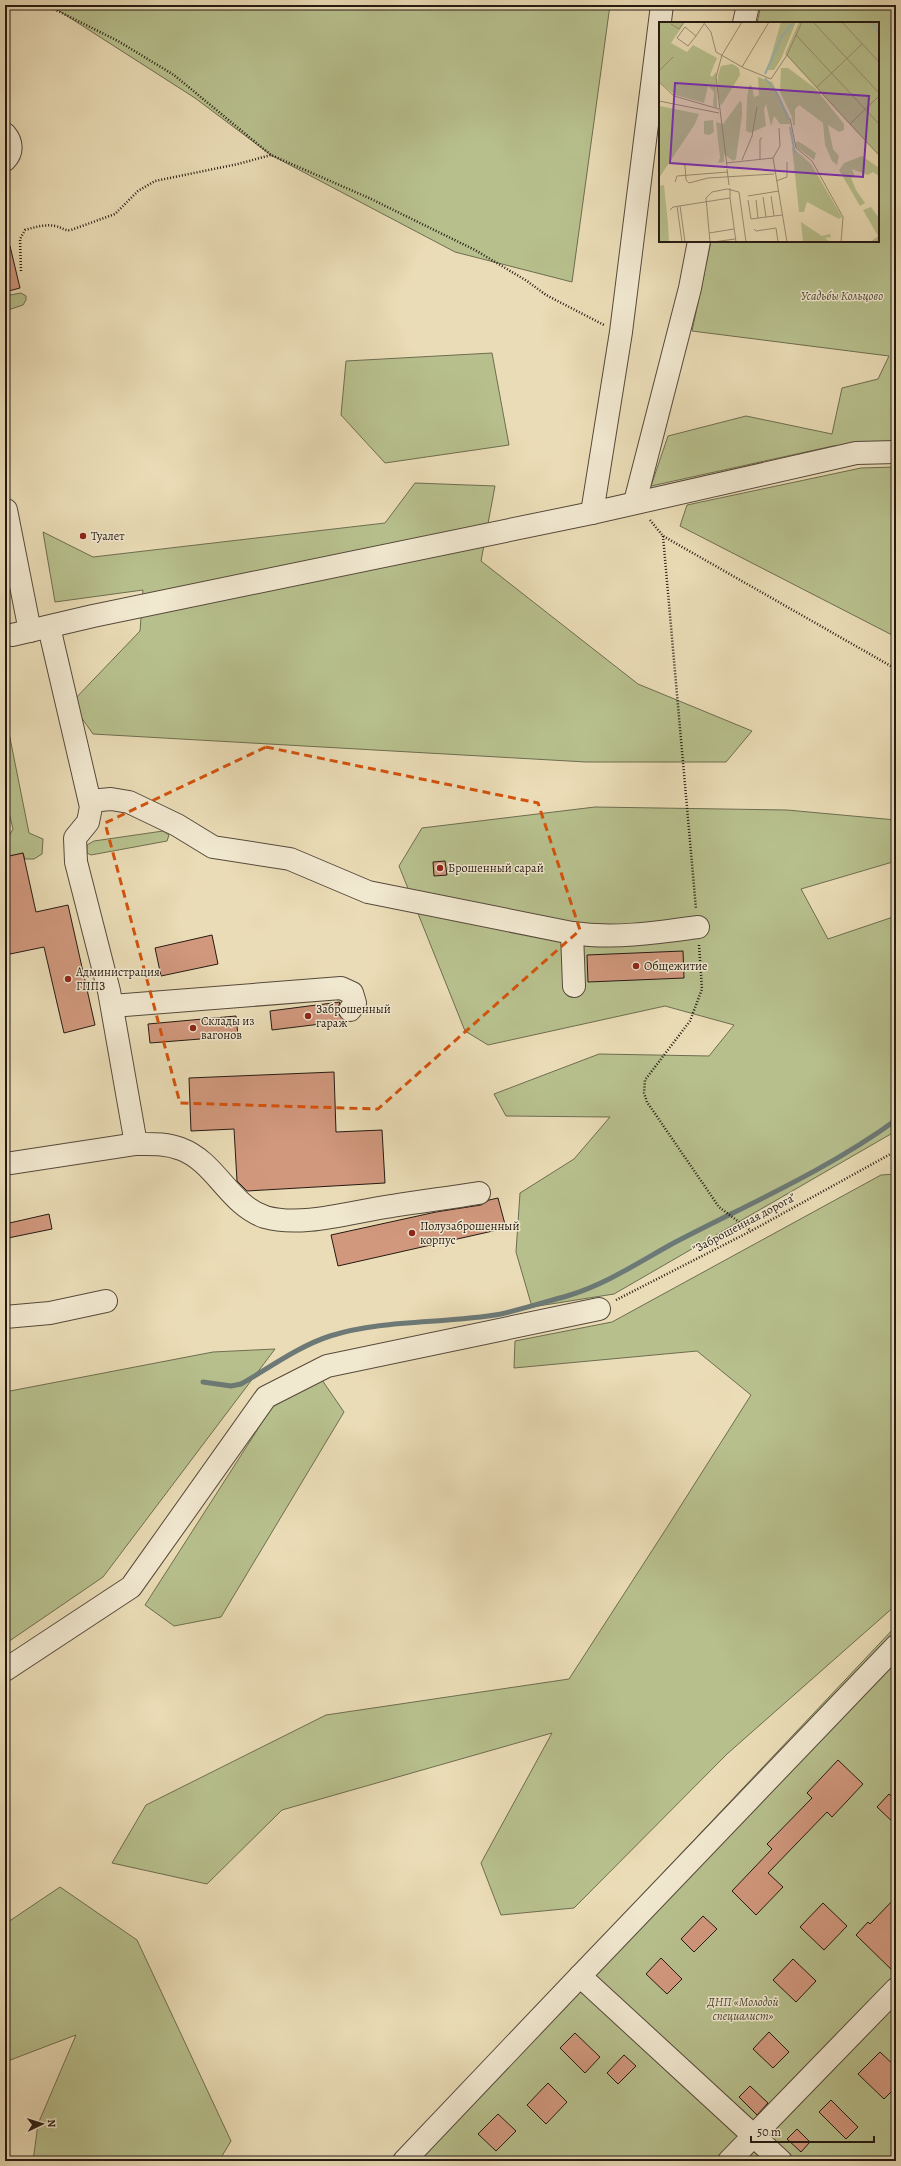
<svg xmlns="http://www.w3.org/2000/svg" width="901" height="2166" font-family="Alegreya,serif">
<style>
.green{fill:#b7c08d;stroke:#6e6d50}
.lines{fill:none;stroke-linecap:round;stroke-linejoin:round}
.stream{stroke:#6c7976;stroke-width:5}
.building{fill:#d1987e;stroke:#251a12}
.minor-casing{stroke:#564a3b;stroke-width:24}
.path{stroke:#251a12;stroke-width:2.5;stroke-dasharray:1 2;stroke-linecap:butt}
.minor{stroke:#f1e8d0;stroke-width:22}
.marked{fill:none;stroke:#d4530d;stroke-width:3;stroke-dasharray:8 5;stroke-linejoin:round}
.poi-dot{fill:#8f2418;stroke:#f1e8d0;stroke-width:1.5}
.labels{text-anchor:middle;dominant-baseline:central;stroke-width:3;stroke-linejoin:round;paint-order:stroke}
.park-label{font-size:12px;font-style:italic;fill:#514c37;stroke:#f1e8d0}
.poi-label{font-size:12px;fill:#251a12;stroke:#f1e8d0;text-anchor:start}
.street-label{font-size:12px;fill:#251a12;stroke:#f1e8d0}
.inset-river{fill:none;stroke:#9cb9b8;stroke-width:2}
.inset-road{fill:none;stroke:#9b8e74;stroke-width:1}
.view{fill:#7b2cbf;fill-opacity:0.15;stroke:#7b2cbf;stroke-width:2}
.inset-edge{fill:none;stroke:#251a12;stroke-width:2}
</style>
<rect width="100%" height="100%" fill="#eadcb6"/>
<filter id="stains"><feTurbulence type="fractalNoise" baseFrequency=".005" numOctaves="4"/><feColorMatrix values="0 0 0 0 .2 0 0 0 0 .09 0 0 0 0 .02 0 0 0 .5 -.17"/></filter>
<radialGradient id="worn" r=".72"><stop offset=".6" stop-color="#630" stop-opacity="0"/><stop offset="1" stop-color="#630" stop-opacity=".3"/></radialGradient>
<g class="green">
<polygon points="50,5 610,5 572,282 455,252 271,155 195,98"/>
<polygon points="761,5 896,5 896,442 833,446 651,486 668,436 746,416 832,434 842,388 878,379 889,356 692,331 711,241 878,241 878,23 757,23"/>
<polygon points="21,293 26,296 26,300 23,305 5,311 5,296"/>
<polygon points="492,353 509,445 385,463 341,415 346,361"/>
<polygon points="896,467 896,637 680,526 687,505 861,468"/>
<polygon points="415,483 495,486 481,561 638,684 752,731 726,762 586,762 93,734 71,703 140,631 143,590 55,602 43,532 93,557 385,523"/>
<polygon points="5,713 29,833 43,839 42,854 34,859 25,859 23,853 10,856 7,840 13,829 5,796"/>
<polygon points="595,807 787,810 896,820 896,861 801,889 828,939 896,916 896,1131 614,1294 532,1307 516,1252 520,1193 574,1159 610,1117 506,1116 494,1094 599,1054 709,1056 734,1025 665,1006 488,1045 465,1031 399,866 422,828"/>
<polygon points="163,831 169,835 167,841 91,855 87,853 87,845 94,841"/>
<polygon points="896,1174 896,1605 727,1754 574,1908 501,1915 481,1863 552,1733 282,1810 207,1884 112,1863 146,1805 326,1715 569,1679 666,1529 751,1395 697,1351 514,1368 515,1341 612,1322 881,1175"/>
<polygon points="275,1349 103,1577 5,1644 5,1392 213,1352"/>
<polygon points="322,1380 344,1412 221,1617 174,1626 145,1605 272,1407"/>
<polygon points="896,1626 896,2161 391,2161"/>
<polygon points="60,1887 137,1940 231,2141 219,2161 33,2161 38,2124 76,2035 5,2062 5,1924"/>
</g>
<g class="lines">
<path class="stream" d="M203 1382 231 1386 241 1384C269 1368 299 1346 330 1336 383 1319 445 1324 501 1314 523 1309 545 1302 567 1296 604 1285 636 1264 670 1245 746 1205 826 1171 896 1120"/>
</g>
<g class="building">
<polygon points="10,246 20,288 5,292 5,247"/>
<polygon points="23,853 36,912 68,905 95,1025 64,1033 44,947 10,954 5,933 5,857"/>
<polygon points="445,861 447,875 434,876 433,862"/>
<polygon points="212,935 218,964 161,976 155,948"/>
<polygon points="683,951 684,978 588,982 587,955"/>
<polygon points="340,1002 338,1008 339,1015 345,1021 272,1030 270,1011"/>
<polygon points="236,1016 238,1036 150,1043 148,1024"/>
<polygon points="334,1072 336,1132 382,1130 385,1183 247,1191 237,1181 234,1129 191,1131 189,1078"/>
<polygon points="498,1198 506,1228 338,1266 331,1235 436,1212 481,1205 489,1200"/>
<polygon points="49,1214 52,1229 8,1238 5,1224"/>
<polygon points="838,1760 863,1784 832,1817 827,1812 768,1873 783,1887 756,1915 732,1891 772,1849 767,1844 812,1798 807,1793"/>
<polygon points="889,1794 896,1801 896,1825 877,1807"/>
<polygon points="896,1897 896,1974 856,1935 868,1922 870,1924"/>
<polygon points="823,1903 847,1926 824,1950 800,1927"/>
<polygon points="703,1916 717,1929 694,1952 681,1939"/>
<polygon points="661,1958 682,1979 667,1994 646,1974"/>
<polygon points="793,1959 816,1981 796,2002 773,1980"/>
<polygon points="769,2032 789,2052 773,2068 753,2049"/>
<polygon points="575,2033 600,2057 585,2073 560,2048"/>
<polygon points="880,2052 896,2067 896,2087 884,2099 858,2074"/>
<polygon points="624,2055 636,2066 618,2084 607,2073"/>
<polygon points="548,2083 567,2102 546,2124 527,2105"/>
<polygon points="750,2086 768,2103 757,2115 739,2097"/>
<polygon points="831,2100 858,2127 846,2139 819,2112"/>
<polygon points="498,2114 516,2131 496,2151 478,2134"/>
<polygon points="797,2129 810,2142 801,2152 787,2139"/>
</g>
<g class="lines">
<g class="minor-casing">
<g id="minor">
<polyline points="744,23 748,5"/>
<path d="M5 134C12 142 13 152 5 160"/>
<polyline points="635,502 690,288 699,241"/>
<polyline points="6,510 30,631"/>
<polyline points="592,513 621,332 662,5"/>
<path d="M49 627 91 807 88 822 75 838 76 862 109 991 136 1144C151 1144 166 1143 181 1149 216 1162 229 1205 265 1217 302 1228 354 1211 392 1206 421 1201 450 1198 479 1193"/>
<polyline points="12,635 93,616 592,513 856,453 896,452"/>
<path d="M90 801 111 799 129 802 177 825 213 847 290 859 368 892 572 933C614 939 655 933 698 927"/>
<polyline points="572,933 574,986"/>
<polyline points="112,1006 341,988 352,993 355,1003 350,1010"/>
<polyline points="5,1164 136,1144"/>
<polyline points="5,1317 50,1313 106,1301"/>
<polyline points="5,1670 131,1587 266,1397 327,1366 599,1309"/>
<polyline points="580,1976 896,1646"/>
<polyline points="404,2161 580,1976 781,2161"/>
<polyline points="729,2161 896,1989"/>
</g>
</g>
<g class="path">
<polyline points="46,5 118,41 174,75 271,155 369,198 475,250 527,281 546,295 604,325"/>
<path d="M21 271 20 239 25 230C35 227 45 224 55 226 62 227 64 231 71 230L115 214 138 191 155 181 238 164 271 155"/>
<polyline points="650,520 663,536 896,669"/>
<polyline points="663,536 696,909"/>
<polyline points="699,945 702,989 690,1021 645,1080 644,1093 647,1102 719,1207 751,1231"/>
<polyline points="616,1300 751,1231 896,1151"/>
</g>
<use href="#minor" class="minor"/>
</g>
<path class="marked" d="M266 747 538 803 580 930 378 1109 180 1103 105 823Z"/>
<g class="poi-dot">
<circle cx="83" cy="536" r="4"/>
<circle cx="440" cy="868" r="4"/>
<circle cx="636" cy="966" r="4"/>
<circle cx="68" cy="979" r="4"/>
<circle cx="308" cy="1016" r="4"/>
<circle cx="193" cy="1028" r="4"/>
<circle cx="412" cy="1233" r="4"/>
</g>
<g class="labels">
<g class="park-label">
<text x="842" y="296">Усадьбы Кольцово</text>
<text x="743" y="2002">ДНП «Молодой<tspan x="743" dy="14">специалист»</tspan></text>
</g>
<g class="poi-label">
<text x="91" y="536">Туалет</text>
<text x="448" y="868">Брошенный сарай</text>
<text x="644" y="966">Общежитие</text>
<text x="76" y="972">Администрация<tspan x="76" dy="14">ГППЗ</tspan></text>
<text x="316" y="1009">Заброшенный<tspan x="316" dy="14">гараж</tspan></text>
<text x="201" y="1021">Склады из<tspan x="201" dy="14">вагонов</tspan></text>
<text x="420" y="1226">Полузаброшенный<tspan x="420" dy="14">корпус</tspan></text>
</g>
<g class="street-label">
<text transform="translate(744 1223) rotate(-28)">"Заброшенная дорога"</text>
</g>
</g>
<g transform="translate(659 22)">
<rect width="220" height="220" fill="#eadcb6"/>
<path d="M0 0H26L12 21 28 30 34 23 58 36 51 53 53 55 57 50 58 86 54 84 55 70 49 64 45 81 16 73 0 60ZM122 0H137L122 37 115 48H108ZM140 0H220V134L126 32ZM73 42 80 46 81 53 62 84 58 67 59 53 62 44ZM122 46H129L156 66 185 102V108L180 110 169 103 174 127 180 134 178 143 173 139 166 123 164 101 140 83 136 87V104L134 103 133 95 121 70ZM99 55 113 60 130 94 131 102H121L115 94 112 104 107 82 105 88 107 104 91 111 87 109 88 76 90 63 93 64 95 75 100 73ZM81 79 83 81V93L77 137 74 139 65 132V140L59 141 61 136 57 100 64 102ZM1 84 40 92 36 102 0 156ZM54 98 55 110 50 113 45 112V99ZM139 119 157 131 155 138 138 126 136 121ZM133 125 152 142 183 195 180 197 148 180 145 190H140ZM203 134 220 146V154L214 150 209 153 193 147 196 155 192 156 197 168 206 181 201 184 180 148 185 141ZM5 163 9 202 10 220H0V164ZM212 185 220 196V220H211L219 214 204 188ZM142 200 163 214 171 212 172 215 166 216 171 220H144Z" fill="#b7c08d"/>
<path class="inset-river" d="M213 0 220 12M106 52 123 14 135 0M106 56 118 71 130 98M131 105 136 132"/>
<path class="inset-road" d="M44 0 52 10 57 30 85 46 112 57 128 33 143 0M154 0 220 71M183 0 220 40M12 2 20 7 25 0M137 13 220 102M37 14 26 5 18 16 29 24 37 14 45 2M128 33 191 102M83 45 110 0M0 49 14 35M0 60 15 74 60 87M158 65 203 22M220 74 191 102 220 133M0 79 60 91M131 96 137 126 153 139 184 195 182 220M114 136 128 220M101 137V117L103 116M83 138 93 114 98 85M67 141 114 136 121 124 120 106M22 142 26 143 27 158 30 161 49 156 115 152M68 144 57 55 63 33 83 0M68 147 70 163M117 159 128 155V140M16 160 18 154 69 150M89 174 120 169M112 174 115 194M104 175 107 195M71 176 77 220M89 178 92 197 123 193M97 178 99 196M18 184 23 220M21 184 26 220M11 188 14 185 71 176V166M95 207 97 209 117 206 119 220M50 211 75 207M51 220 47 176 53 170 68 167 80 170 87 220M54 220 76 217"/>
<path class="view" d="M16 61 210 74 204 155 11 141Z"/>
<rect width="220" height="220" class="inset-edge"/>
</g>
<rect width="901" height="2166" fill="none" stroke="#eadcb6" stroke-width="20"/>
<rect x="6" y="6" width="889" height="2154" fill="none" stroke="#251a12" stroke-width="2"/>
<rect x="10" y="10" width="881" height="2146" fill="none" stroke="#251a12"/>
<g transform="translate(42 2124) rotate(86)" stroke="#f1e8d0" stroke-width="3" paint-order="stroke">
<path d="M0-3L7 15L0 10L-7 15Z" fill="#251a12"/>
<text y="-6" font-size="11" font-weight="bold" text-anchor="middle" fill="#251a12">N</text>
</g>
<path d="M751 2136v6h123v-6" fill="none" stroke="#251a12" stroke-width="2"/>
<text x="757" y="2136" font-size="12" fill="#251a12" stroke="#f1e8d0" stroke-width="3" paint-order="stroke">50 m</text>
<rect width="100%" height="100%" filter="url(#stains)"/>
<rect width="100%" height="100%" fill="url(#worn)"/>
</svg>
